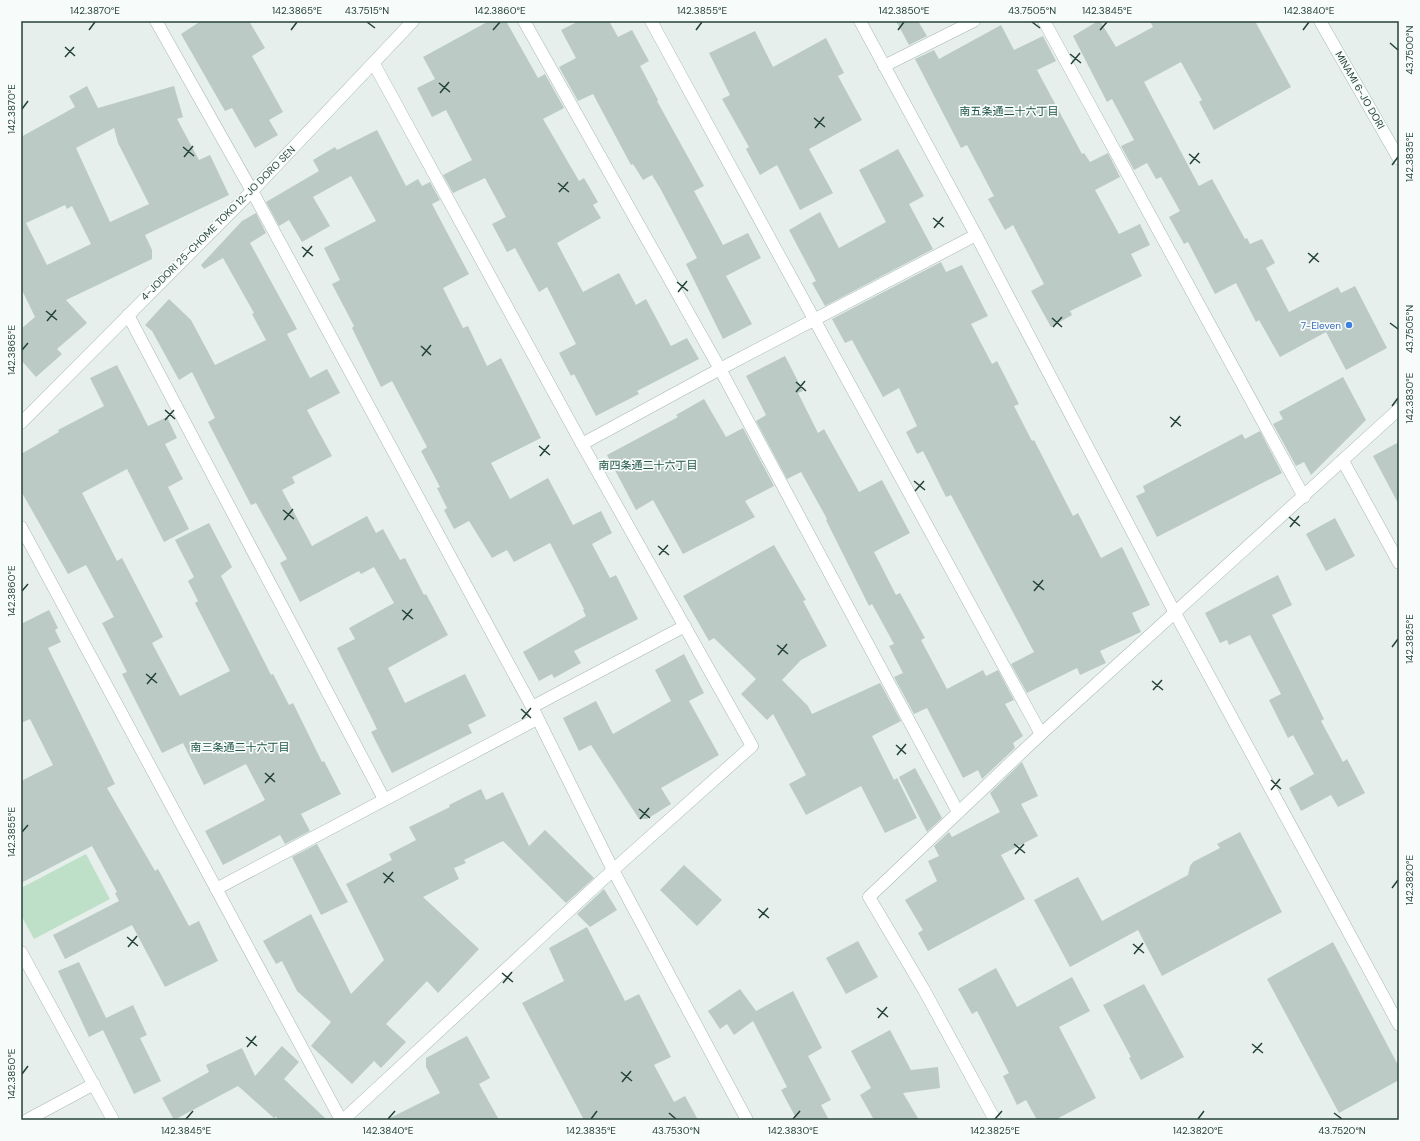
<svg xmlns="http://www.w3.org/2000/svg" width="1420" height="1141" font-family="'DM Sans','Noto Sans JP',sans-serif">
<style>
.green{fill:#bfe0c8}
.building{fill:#bbcac4;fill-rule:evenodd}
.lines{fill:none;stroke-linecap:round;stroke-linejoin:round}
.street-casing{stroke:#a8b8b2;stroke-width:13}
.secondary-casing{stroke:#a4bbb3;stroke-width:13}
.street{stroke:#fff;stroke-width:12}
.secondary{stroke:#fff;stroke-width:12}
.ticks{fill:none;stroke:#24423a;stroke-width:1.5}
.shop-dot{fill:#3f7fe0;stroke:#f7fbf9;stroke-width:1.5}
.labels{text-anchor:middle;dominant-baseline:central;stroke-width:3.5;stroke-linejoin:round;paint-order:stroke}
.street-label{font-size:10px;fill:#24423a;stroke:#f7fbf9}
.shop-label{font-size:10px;fill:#366cbe;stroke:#f7fbf9;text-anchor:end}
.neighbourhood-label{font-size:11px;fill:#1f5548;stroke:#f7fbf9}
.neatline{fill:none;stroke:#24423a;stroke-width:1.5}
.ticks-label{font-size:10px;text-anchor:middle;fill:#24423a}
</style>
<rect width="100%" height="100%" fill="#e6efeb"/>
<polygon class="green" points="86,854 110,899 34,939 21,915 21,888"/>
<g class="building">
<polygon points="201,21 249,21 265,48 252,56 283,112 269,120 278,135 255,148 232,108 225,111 181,34"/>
<polygon points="489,21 506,21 538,78 545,74 564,108 543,119 579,181 584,178 598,202 593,205 601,218 557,243 583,292 619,273 636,305 646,299 671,346 687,338 699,359 637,391 639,394 596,416 574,374 571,376 559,353 576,344 547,287 539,292 515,248 507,252 492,224 506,217 485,178 453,193 443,175 472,160 446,110 432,117 417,88 435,79 423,57"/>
<polygon points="579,21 609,21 618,37 632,30 649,61 640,66 658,100 657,101 704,186 694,191 723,245 748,233 761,258 726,276 752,324 723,339 686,264 697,258 660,188 652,175 643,180 633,164 631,165 593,94 578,101 559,67 576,58 561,30"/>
<polygon points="896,21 918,21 927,36 909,45"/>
<polygon points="1098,21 1100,21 1116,47 1153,27 1150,21 1255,21 1291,87 1214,130 1199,102 1202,100 1181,62 1144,82 1199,186 1212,179 1245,239 1247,238 1250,244 1262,239 1275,263 1266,268 1289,312 1338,287 1341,293 1355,286 1387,348 1346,370 1326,332 1280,357 1259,320 1256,322 1236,283 1215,294 1188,242 1184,244 1169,217 1180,211 1161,177 1156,179 1147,163 1134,170 1121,146 1134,140 1112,99 1107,102 1073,36"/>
<polygon points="1001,25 1014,50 1043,36 1056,61 1037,70 1082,154 1084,153 1090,162 1108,153 1120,177 1095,190 1119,234 1140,224 1150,245 1131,254 1142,276 1070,311 1072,315 1051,327 1031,291 1044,284 1013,225 1005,230 988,199 994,196 967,145 961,148 915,59 934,50 939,59"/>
<polygon points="755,31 773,67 826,38 844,73 838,76 862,120 809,149 833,193 800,210 777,165 760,175 746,149 749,147 722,99 730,95 709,53"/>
<path d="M87 86 98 108 174 86 183 117 177 119 199 160 210 155 229 195 145 235 152 250V259L66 300 87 323 57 349 62 354 36 377 21 360V329L35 317 21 288V137L75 107 69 96ZM114 128 118 143 149 204 110 222 76 148ZM65 205 67 209 72 206 91 244 47 265 26 223Z"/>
<polygon points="377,130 406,186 418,179 422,186 430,182 440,200 432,204 469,274 443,288 463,328 468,326 487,366 501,358 541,438 491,463 510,499 548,478 573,525 601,511 612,533 592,544 610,578 616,575 638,619 574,651 581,663 554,678 552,674 539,681 523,652 586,616 583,610 584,609 550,543 514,562 507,550 492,558 469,521 454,529 444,510 447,508 437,488 440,487 421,451 427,447 392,381 381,387 352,328 354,326 332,284 340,280 324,248 376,221 351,176 313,197 330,226 302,242 289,220 279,226 266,202 319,171 313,160 335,147 337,150"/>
<polygon points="898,149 924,196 909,204 933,249 825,306 812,283 816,281 789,230 820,212 839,248 886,222 859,170"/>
<polygon points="256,213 266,233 250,243 297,329 287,334 310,378 327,369 340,393 307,410 332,456 292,477 295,483 282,490 312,546 367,516 376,533 383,529 400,560 405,558 424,595 426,594 448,635 388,668 405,703 465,674 486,716 468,725 472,733 392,773 371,732 377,729 337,648 355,639 349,628 394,603 374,567 361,574 359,571 300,602 280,563 287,559 256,503 251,505 208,422 215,418 192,372 179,380 152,331 145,325 169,299 191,320 215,365 266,340 252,314 254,313 223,258 204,269 201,265 242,221"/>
<polygon points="941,262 946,272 962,265 988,316 971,324 992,364 997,361 1019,404 1014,406 1032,441 1034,440 1073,516 1078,513 1101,558 1122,547 1150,605 1132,613 1141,632 1100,651 1106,663 1080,675 1077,668 1027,693 1011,664 1034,652 951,495 946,497 923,451 917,454 906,432 917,426 899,388 883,397 852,340 845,343 832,319"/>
<polygon points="785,356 803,391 798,393 818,433 824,429 859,492 882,480 910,533 874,552 896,595 900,593 925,638 921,640 947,689 983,670 986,676 998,670 1014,700 1005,704 1023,736 1013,743 1015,748 982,779 978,770 963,778 927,708 914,714 894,677 903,673 889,646 894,644 872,604 869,606 826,520 827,519 801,472 787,479 756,421 766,415 746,376"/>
<polygon points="117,365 148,426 167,417 177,438 165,444 183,479 168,487 189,529 164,542 127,469 82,493 117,561 122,558 163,637 152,643 180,696 230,671 195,603 198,601 188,581 194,577 175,540 209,523 232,567 221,576 271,675 273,674 289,705 293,703 322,762 324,761 341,794 301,814 310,831 285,844 280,835 223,865 205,831 265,800 246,764 204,785 183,743 162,753 122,674 127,672 102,623 114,617 86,565 68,574 21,491 21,454 59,432 58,430 104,406 90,378"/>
<polygon points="1343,377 1366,420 1311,475 1304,462 1296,466 1273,424 1283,419 1279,412"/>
<polygon points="704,399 726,437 743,428 774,486 745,501 755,517 683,554 653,500 636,510 607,455 678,417 676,415"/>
<polygon points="1260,431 1282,473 1157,537 1136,496 1145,492 1143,486 1242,434 1245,439"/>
<polygon points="1399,442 1399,505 1373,456"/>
<polygon points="1335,518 1355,556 1326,571 1306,534"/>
<polygon points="774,545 806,600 803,601 827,646 801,660 782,680 808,706 812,714 880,683 901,721 872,736 894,780 897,778 917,818 885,833 861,786 806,815 789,784 806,775 773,714 767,720 741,694 756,679 714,638 709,641 683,596"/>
<polygon points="1278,575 1292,605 1272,615 1324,719 1321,721 1343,762 1347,759 1365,793 1338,807 1331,795 1301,811 1289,788 1314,774 1293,735 1288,738 1269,700 1281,694 1250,635 1229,645 1227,640 1220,643 1205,613"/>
<polygon points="49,610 58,628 55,630 61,642 48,648 115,784 107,788 155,871 158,869 189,926 199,921 218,961 165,987 132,925 65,959 53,935 119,901 115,893 117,892 92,846 21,883 21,781 53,765 30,719 21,723 21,624"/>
<polygon points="684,654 704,693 689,701 719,755 661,788 671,804 647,819 639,819 591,745 579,751 563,718 596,701 613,734 671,701 655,670"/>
<polygon points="1022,762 1038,796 1021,804 1038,836 1001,855 1025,899 928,951 918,933 923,930 905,900 937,881 928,861 939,856 934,846 949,832 952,837 1000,812 990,793"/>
<polygon points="915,768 942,818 927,832 899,777"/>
<polygon points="481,789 486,800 503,792 529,846 545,830 594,878 566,903 503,841 464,860 466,863 454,868 459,879 423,897 479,949 438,993 427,981 386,1024 406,1042 381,1068 374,1061 352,1084 311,1046 331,1022 297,991 282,961 276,964 263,941 311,914 351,994 384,960 346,884 392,860 389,854 416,840 409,827 450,807 449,805"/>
<polygon points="1240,832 1282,912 1162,976 1138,930 1070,967 1034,900 1078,877 1102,921 1188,875 1190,866 1193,862 1220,848 1217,844"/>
<polygon points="317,844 348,902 321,915 292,857"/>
<polygon points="684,865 722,900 697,926 660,890"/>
<polygon points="604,889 617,910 590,927 577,914"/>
<polygon points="587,927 625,1001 639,994 671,1057 654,1065 674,1102 685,1096 698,1120 584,1120 522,1003 564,981 549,948"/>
<polygon points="858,941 878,977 846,994 826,958"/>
<polygon points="1333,942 1399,1067 1399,1080 1339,1113 1267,979"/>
<polygon points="79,962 106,1018 133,1005 147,1035 140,1038 161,1081 134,1094 103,1030 89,1037 58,971"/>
<polygon points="996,968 1017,1007 1072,977 1090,1011 1059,1027 1096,1098 1055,1120 1037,1120 1026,1100 1017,1105 1003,1076 1009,1073 977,1011 972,1014 958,989"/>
<polygon points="1144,984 1184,1057 1141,1080 1129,1058 1131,1057 1103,1005"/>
<polygon points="740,989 756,1011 793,991 822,1048 808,1056 831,1100 821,1105 829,1120 797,1120 781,1090 787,1087 753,1021 734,1035 727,1024 720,1029 708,1011"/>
<polygon points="890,1030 911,1070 938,1067 940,1088 903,1093 919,1120 874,1120 860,1095 871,1088 851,1051"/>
<polygon points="467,1036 490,1078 479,1084 499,1120 386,1120 440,1093 426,1067 426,1058"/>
<polygon points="282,1046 299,1062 284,1079 327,1120 279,1120 275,1116 275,1119 238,1086 174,1120 162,1098 209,1072 206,1065 242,1048 255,1076"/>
</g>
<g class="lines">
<g class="street-casing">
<g id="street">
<polyline points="156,21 252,191 532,707 613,870 747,1120"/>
<polyline points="524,21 720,369 958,812"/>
<polyline points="651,21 1041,734"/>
<polyline points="860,21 976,235 1175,613 1399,1025"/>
<polyline points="1044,21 1304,497"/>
<polyline points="884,66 974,21"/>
<polyline points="128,315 384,799"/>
<polyline points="21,423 252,191 413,21"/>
<polyline points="582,444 720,369 976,235"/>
<polyline points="1343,461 1399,563"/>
<polyline points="21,527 341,1120"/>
<polyline points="532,707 685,626"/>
<polyline points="216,889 537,719"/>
<polyline points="21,952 113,1120"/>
<polyline points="27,1120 94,1084"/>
<polyline points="343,1120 613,870 752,746 582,444 374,64"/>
<polyline points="995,1120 924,990 869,897 1041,734 1399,409"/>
</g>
</g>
<g class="secondary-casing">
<polyline id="secondary" points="1320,21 1399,159"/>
</g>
<use href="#street" class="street"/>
<use href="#secondary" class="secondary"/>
</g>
<path class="ticks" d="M367 22 375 28M1032 22 1040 28M89 30 95 22M291 30 297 22M493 30 500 22M696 30 702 22M898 30 904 22M1100 30 1107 22M1303 30 1309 22M1390 43 1398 50M65 47 75 56M1070 54 1081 63M65 57 74 47M1071 64 1080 53M439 83 450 92M440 93 449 82M22 109 28 101M814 118 825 127M815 128 824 117M183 147 194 156M1189 154 1200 163M184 157 193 146M1190 164 1199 153M1392 165 1398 157M558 183 569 192M559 192 568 182M933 218 944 227M934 228 943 217M302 247 313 256M1308 253 1319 262M303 257 312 246M1309 263 1318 253M677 282 688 291M678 292 687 281M46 311 57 320M1052 318 1062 327M47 321 56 310M1390 323 1398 329M1053 327 1062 317M421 346 431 355M22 350 28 343M422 356 431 345M796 382 806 391M796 392 805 381M1392 406 1398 398M165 410 175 419M1170 417 1181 426M165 420 174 410M1171 427 1180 416M539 446 550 455M540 456 549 445M914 481 925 490M915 491 924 481M283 510 294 519M1289 517 1300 526M284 520 293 509M1290 527 1299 516M658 546 669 555M659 555 668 545M1033 581 1044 590M22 591 28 584M1034 591 1043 580M402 610 413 619M403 620 412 609M777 645 788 654M1392 647 1398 639M778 655 787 644M146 674 157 683M1152 681 1163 690M147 684 156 673M1153 690 1162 680M521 709 531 718M522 719 531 708M896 745 906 754M897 755 906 744M265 773 275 782M1271 780 1281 789M265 783 274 773M1271 790 1280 779M639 809 650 818M640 819 649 808M22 832 28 825M1014 844 1025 853M1015 854 1024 844M383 873 394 882M384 883 393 872M1392 888 1398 880M758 909 769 918M759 918 768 908M127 937 138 946M1133 944 1144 953M128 947 137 936M1134 954 1143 943M502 973 513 982M503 983 512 972M877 1008 888 1017M878 1018 887 1007M246 1037 257 1046M1252 1044 1263 1053M247 1047 256 1036M1253 1053 1262 1043M621 1072 632 1081M22 1074 28 1066M622 1082 631 1071M669 1113 676 1119M1334 1113 1342 1119M186 1119 193 1111M388 1119 395 1111M591 1119 597 1111M793 1119 800 1111M995 1119 1002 1111M1198 1119 1204 1111"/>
<circle class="shop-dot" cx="1349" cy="325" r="4"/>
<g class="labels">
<g class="street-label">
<text transform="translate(1360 90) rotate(60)">MINAMI 6-JO DORI</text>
<text transform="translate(218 223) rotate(-45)">4-JODORI 25-CHOME TOKO 12-JO DORO SEN</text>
</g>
<g class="shop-label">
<text x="1341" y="325">7-Eleven</text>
</g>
<g class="neighbourhood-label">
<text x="1009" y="111">南五条通二十六丁目</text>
<text x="648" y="465">南四条通二十六丁目</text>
<text x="240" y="747">南三条通二十六丁目</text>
</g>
</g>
<rect width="1420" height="1141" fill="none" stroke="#f7fbf9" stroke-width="44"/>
<rect x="22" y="22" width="1376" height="1097" class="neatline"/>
<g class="ticks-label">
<text x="95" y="14">142.3870°E</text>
<text x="297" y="14">142.3865°E</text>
<text x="367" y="14">43.7515°N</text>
<text x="500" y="14">142.3860°E</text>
<text x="702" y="14">142.3855°E</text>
<text x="904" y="14">142.3850°E</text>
<text x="1032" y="14">43.7505°N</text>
<text x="1107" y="14">142.3845°E</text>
<text x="1309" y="14">142.3840°E</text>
<text transform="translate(1409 50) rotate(-90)" y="4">43.7500°N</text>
<text transform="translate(11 109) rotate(-90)" y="4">142.3870°E</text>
<text transform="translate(1409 157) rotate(-90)" y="4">142.3835°E</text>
<text transform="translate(1409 329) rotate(-90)" y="4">43.7505°N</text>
<text transform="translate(11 350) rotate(-90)" y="4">142.3865°E</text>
<text transform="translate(1409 398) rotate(-90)" y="4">142.3830°E</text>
<text transform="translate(11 591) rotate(-90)" y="4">142.3860°E</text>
<text transform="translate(1409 639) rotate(-90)" y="4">142.3825°E</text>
<text transform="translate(11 832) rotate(-90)" y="4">142.3855°E</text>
<text transform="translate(1409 880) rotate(-90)" y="4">142.3820°E</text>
<text transform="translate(11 1074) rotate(-90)" y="4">142.3850°E</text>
<text x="186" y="1134">142.3845°E</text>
<text x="388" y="1134">142.3840°E</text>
<text x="591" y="1134">142.3835°E</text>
<text x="676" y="1134">43.7530°N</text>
<text x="793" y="1134">142.3830°E</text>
<text x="995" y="1134">142.3825°E</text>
<text x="1198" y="1134">142.3820°E</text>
<text x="1342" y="1134">43.7520°N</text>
</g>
</svg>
